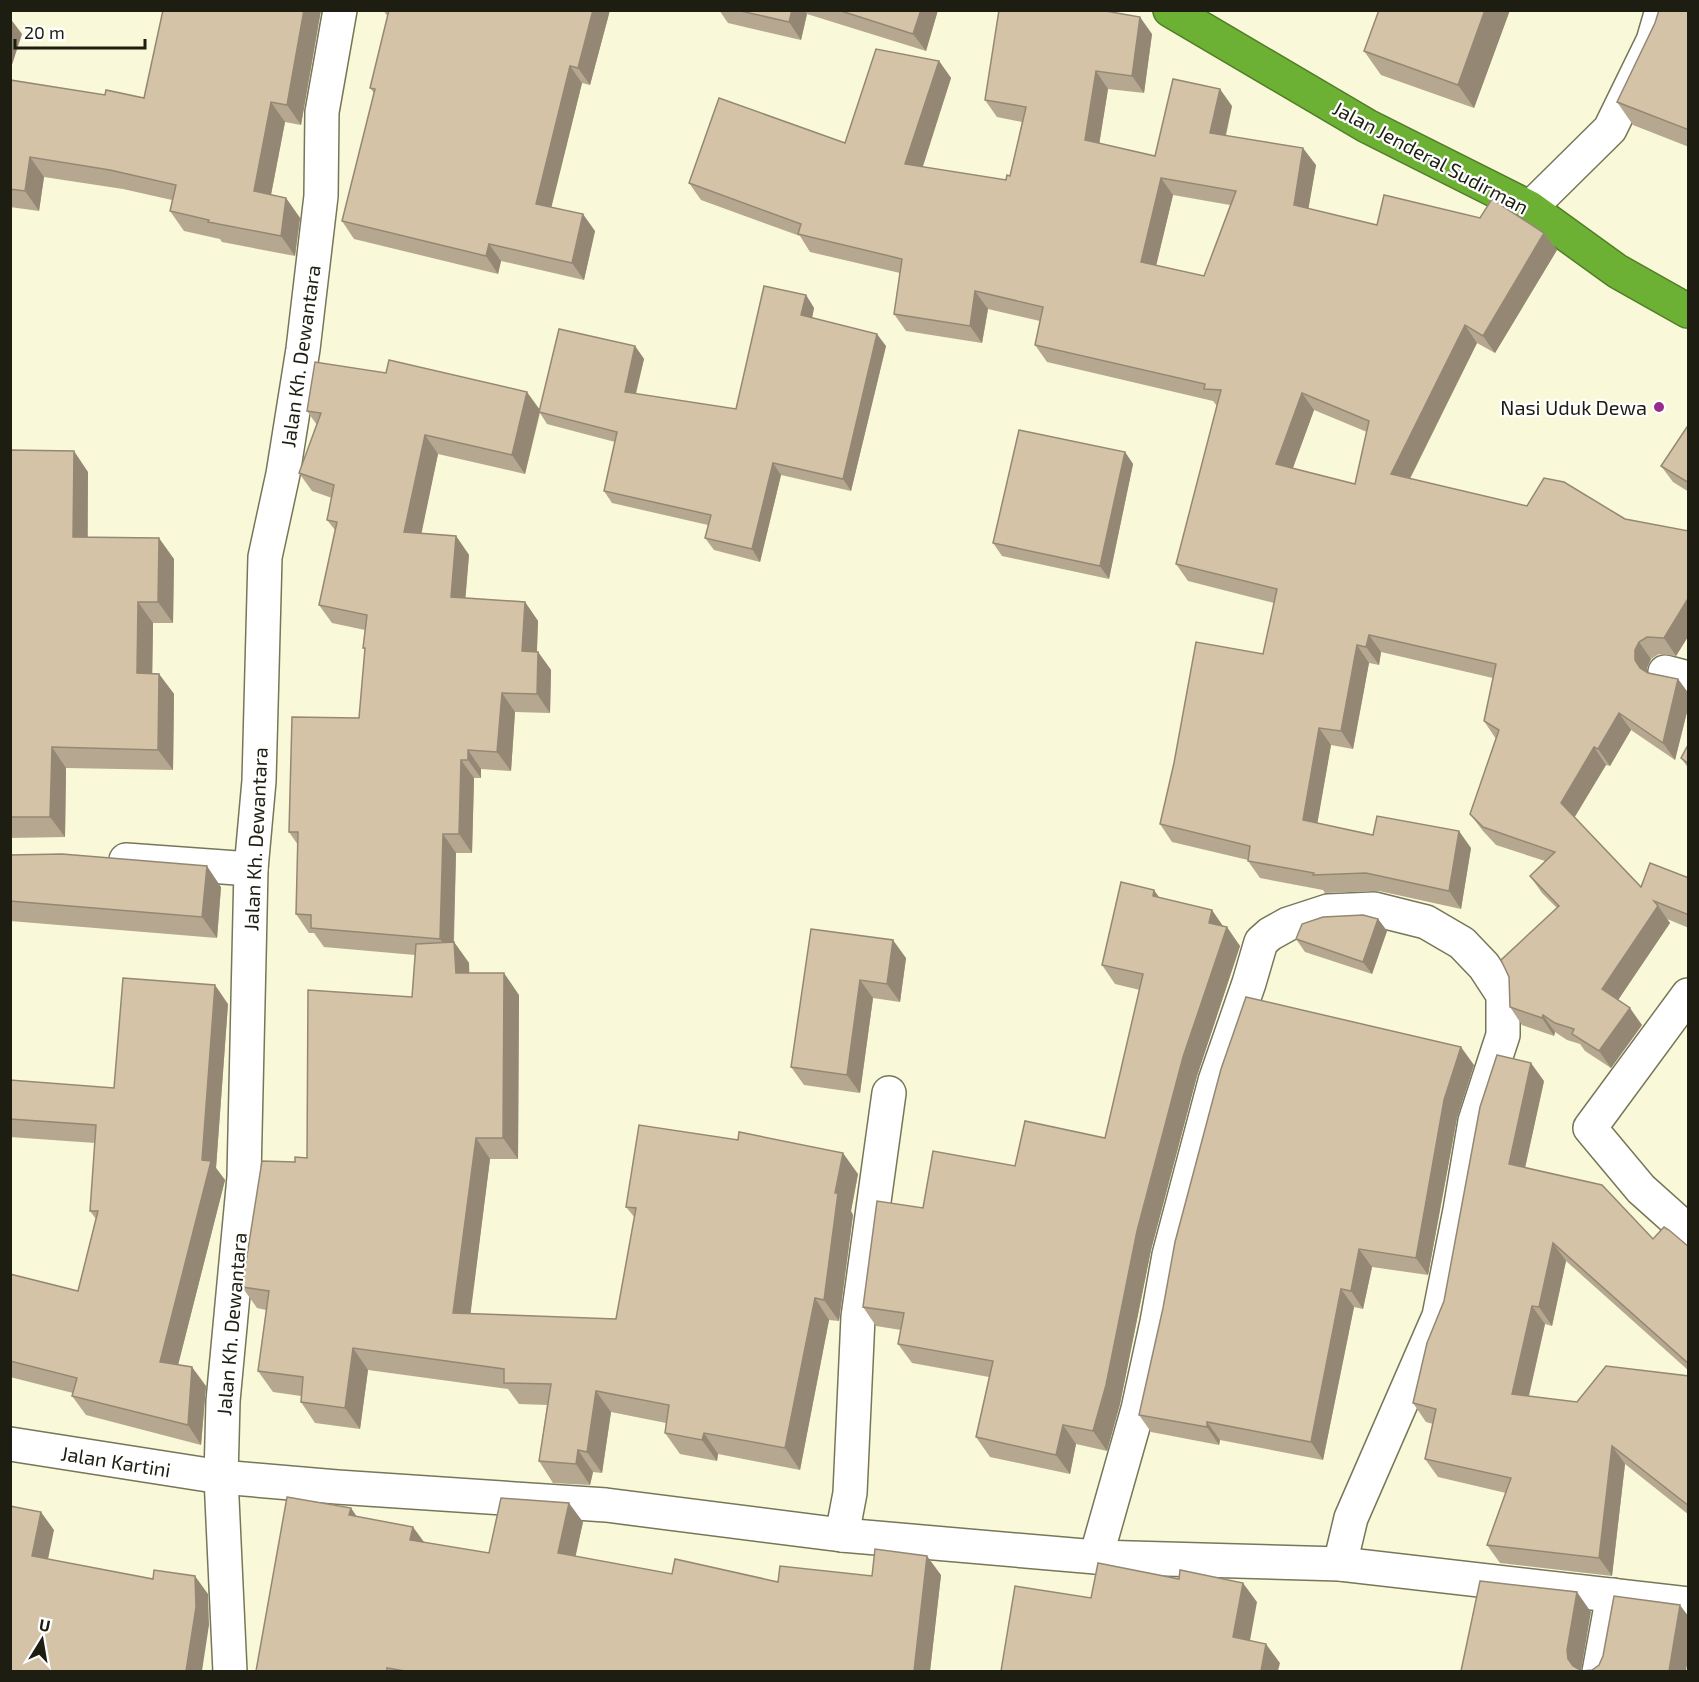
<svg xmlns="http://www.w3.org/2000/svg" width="1699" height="1682" font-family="'Exo 2',sans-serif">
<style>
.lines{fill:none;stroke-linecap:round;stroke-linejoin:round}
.street-casing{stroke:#777659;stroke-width:36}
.highway-casing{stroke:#517d28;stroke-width:36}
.street{stroke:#fff;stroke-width:33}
.highway{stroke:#6db134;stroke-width:33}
.wall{fill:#b6a890;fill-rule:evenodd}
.shaded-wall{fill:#948875}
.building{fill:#d4c3a7;stroke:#948875;stroke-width:1.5;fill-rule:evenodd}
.poi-dot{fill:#972c8e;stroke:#fff;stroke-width:2}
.labels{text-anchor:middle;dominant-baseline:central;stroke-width:4.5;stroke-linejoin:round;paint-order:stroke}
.street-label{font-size:20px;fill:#1d1d11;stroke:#fff}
.poi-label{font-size:20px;fill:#1d1d11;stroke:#fff;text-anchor:end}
</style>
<rect width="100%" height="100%" fill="#f9f8d8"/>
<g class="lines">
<g class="street-casing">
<g id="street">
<polyline points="1530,208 1610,129 1653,41 1662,10"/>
<polyline points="1665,672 1688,678"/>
<polyline points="126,860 251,869"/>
<polyline points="1688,995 1590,1128 1641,1189 1688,1231"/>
<polyline points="10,1444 221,1477 337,1487 606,1505 842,1535 1096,1557 1340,1564 1688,1604"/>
<polyline points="842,1535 850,1493 858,1317 889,1093"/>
<polyline points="1096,1557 1138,1409 1157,1322 1169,1255 1215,1081 1249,983 1261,942 1270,934 1288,924 1328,911 1374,909 1426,922 1462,943 1484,966 1503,995 1503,1035 1475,1121 1460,1210 1439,1316 1351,1518 1340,1564"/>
<polyline points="230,1672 221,1477 223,1401 244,1177 251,869 259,781 265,557 283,474 303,349 321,196 322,112 340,10"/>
<polyline points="1599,1672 1613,1595"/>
</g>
</g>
<g class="highway-casing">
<polyline id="highway" points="1170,10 1367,126 1530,208 1617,271 1688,311"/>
</g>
<use href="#street" class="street"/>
<use href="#highway" class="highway"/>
</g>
<g class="wall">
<polygon points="321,10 301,125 285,122 271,195 286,198 300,218 295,256 222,242 220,239 184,231 170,211 172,200 123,189 44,177 39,211 10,207 10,80 105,95 144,98"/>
<polygon points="383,10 610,10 590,85 582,83 551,207 595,231 584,280 501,261 498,274 354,239 342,221 374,93 370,88 388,17"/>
<polygon points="719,10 938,10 926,51 807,14 801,40 728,23"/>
<polygon points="1379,10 1510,10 1474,108 1381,75 1364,51"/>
<polygon points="1689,10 1689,147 1633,125 1617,102 1655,23"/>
<path d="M1152 34 1144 93 1108 89 1099 144 1155 156 1232 106 1226 136 1316 165 1308 209 1377 225 1544 233 1557 250 1495 353 1477 343 1410 479 1527 506 1625 519 1689 531V635L1676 656 1659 654 1651 659 1647 668V672L1678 679 1689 694V704L1675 760 1631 730 1610 766 1606 765 1574 817 1641 887 1689 878V928L1667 919 1670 923 1618 1000 1642 1025 1611 1068 1585 1051 1580 1044 1567 1040 1555 1032 1554 1036 1522 1025 1510 1007 1557 908 1542 893 1530 876 1545 861 1496 845 1483 831 1470 814 1496 739 1484 721 1493 678 1381 652 1379 665 1369 663 1353 749 1331 745 1317 823 1373 835 1471 848 1461 909 1379 891 1325 893 1323 890 1260 878 1248 861V860L1172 842 1160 824 1263 654 1274 603 1188 581 1176 564 1217 406 1213 401 1047 362 1035 345 1040 321 988 309 982 343 906 331 894 314 900 273 810 252 800 236 701 200 689 183 845 143 939 61 951 78 922 167 1006 180 1010 176 1022 122 997 117 985 100ZM1173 195 1230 205 1204 276 1156 265ZM1314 410 1367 432 1355 484 1293 468Z"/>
<polygon points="806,295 814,308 812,318 886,346 851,491 781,475 760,562 714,550 705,538 708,525 612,503 604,491 615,442 547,424 540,413 525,474 438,454 421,533 456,536 469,555 465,598 525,602 538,621 537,652 538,652 551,670 550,713 515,712 511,771 481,769 481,778 474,778 472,853 456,853 454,942 469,963 469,973 519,995 518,1159 490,1159 470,1314 616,1319 635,1218 626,1207 858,1174 851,1211 853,1215 839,1321 829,1320 800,1470 718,1454 717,1461 680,1454 665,1433 666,1423 611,1412 602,1473 593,1472 590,1485 553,1483 539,1461 547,1405 519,1404 508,1389 368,1370 360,1429 315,1423 301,1402 301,1396 273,1392 258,1371 266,1310 257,1308 242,1287 295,1162 307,1158 412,997 415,955 324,947 314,933 309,933 296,914 298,845 289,832 359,718 365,650 363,648 365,630 332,623 319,605 335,530 327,520 332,498 312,491 299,473 317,425 307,411 539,409 635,346 644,359 636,394 736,409"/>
<polygon points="1689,424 1689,492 1673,482 1661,466"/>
<polygon points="10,450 88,472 88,537 174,559 173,623 153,623 152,673 159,674 174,694 173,770 66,768 65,837 10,838"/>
<polygon points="1125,452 1133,464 1109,579 1002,556 993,543"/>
<polygon points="1689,743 1689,769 1681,758"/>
<polygon points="10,855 221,887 217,938 10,921"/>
<polygon points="1159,897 1223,926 1240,946 1197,1076 1151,1250 1120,1404 1107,1451 1076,1444 1070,1474 990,1457 976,1437 989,1377 912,1363 898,1344 901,1330 876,1326 863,1307 923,1208 1015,1166 1105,1138 1140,990 1115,984 1102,965"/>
<polygon points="1378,919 1387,931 1372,974 1305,952 1296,939"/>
<polygon points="811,929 906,958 900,1002 873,998 860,1093 804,1085 791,1067"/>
<polygon points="228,1004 216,1168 225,1180 178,1365 206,1386 201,1445 86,1415 72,1396 73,1393 10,1377 10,1274 78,1291 96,1219 90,1211 95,1143 10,1137 10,1080 114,1088"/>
<polygon points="1474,1065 1457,1118 1428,1275 1372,1267 1363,1309 1354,1307 1323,1460 1220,1440 1219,1445 1151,1432 1139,1415"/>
<polygon points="1544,1081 1525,1167 1653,1239 1689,1247 1689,1371 1566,1261 1552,1326 1545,1324 1529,1396 1577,1402 1689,1376 1689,1515 1625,1464 1612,1576 1500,1563 1487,1545 1506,1493 1438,1477 1425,1459 1433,1424 1426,1422 1413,1403"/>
<polygon points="357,1517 424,1543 489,1553 583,1522 575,1556 672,1574 778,1582 872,1576 941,1575 930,1671 256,1671"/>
</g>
<g class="shaded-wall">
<polygon points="304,10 321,10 301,125 287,105"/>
<polygon points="593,10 610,10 590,85 578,68"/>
<polygon points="792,10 804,10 807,14 801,40 789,22"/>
<polygon points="921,10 938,10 926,51 913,34"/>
<polygon points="1485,10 1510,10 1474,108 1458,85"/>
<polygon points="1140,17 1152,34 1144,93 1132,76"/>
<polygon points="10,18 22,34 10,71"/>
<polygon points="939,61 951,78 918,182 905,164"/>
<polygon points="570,66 582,83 548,221 536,204"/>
<polygon points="1096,71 1108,89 1097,158 1085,140"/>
<polygon points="1220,89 1232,106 1222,150 1210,133"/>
<polygon points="271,102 285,122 268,210 254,191"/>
<polygon points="1303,148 1316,165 1306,223 1294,205"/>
<polygon points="30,157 44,177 39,211 25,191"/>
<polygon points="1161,178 1173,195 1153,279 1141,262"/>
<polygon points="286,198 300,218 295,256 281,236"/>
<polygon points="583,214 595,231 584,280 572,263"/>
<polygon points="1544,233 1557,250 1495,353 1483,336"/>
<polygon points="489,244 501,261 498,274 486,256"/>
<polygon points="975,291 988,309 982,343 970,326"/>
<polygon points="806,295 814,308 810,328 801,315"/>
<polygon points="1465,325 1477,343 1403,492 1391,474"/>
<polygon points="877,334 886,346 851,491 843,479"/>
<polygon points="635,346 644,359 633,404 625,392"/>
<polygon points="527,392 540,410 525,474 512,455"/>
<polygon points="1302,393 1314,410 1288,481 1276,464"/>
<polygon points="425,435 438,454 418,550 404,532"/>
<polygon points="74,451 88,472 87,557 73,537"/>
<polygon points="1125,452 1133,464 1109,579 1100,566"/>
<polygon points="773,463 781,475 760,562 752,549"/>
<polygon points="456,536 469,555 464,616 451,597"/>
<polygon points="159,538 174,559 173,623 158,602"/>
<polygon points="1689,597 1689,635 1676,656 1664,638"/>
<polygon points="138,602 153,623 152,694 137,673"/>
<polygon points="525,602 538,621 536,670 522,651"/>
<polygon points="1369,635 1381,652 1379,665 1366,647"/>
<polygon points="1639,642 1651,659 1647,668 1647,678 1652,686 1635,660 1635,650"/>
<polygon points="1357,645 1369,663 1353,749 1341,731"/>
<polygon points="538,652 551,670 550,713 537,694"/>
<polygon points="159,674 174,694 173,770 158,750"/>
<polygon points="1678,679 1689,694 1689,704 1675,760 1663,743"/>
<polygon points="502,693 515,712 511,771 497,752"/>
<polygon points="1619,713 1631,730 1610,766 1598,749"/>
<polygon points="1319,728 1331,745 1315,837 1303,820"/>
<polygon points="52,747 66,768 65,837 50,817"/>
<polygon points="1594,747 1606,765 1573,820 1561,803"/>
<polygon points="468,750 481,769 481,778 468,760"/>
<polygon points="461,760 474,778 472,853 459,834"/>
<polygon points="1459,831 1471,848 1461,909 1449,891"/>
<polygon points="443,834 456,853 453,958 440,939"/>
<polygon points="207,866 221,887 217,938 202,917"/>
<polygon points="1154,890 1168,910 1153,896"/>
<polygon points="1658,906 1670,923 1614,1006 1602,989"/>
<polygon points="1212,910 1225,929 1227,927 1240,946 1197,1076 1151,1250 1120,1404 1107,1451 1093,1431 1137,1231"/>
<polygon points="1378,919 1387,931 1372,974 1363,962"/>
<polygon points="893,940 906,958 900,1002 887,984"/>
<polygon points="454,942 469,963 470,994 456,973"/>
<polygon points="504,973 519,995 518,1159 503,1138"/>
<polygon points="860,980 873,998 860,1093 847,1075"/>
<polygon points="215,985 228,1004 216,1168 225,1180 174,1381 160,1362 202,1160"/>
<polygon points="1630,1008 1642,1025 1611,1068 1599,1051"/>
<polygon points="1543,1015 1555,1032 1554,1036 1542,1018"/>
<polygon points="1461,1047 1474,1065 1457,1118 1428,1275 1416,1258 1444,1100"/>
<polygon points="1531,1063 1544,1081 1522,1182 1509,1164"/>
<polygon points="476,1138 490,1159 468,1334 453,1313"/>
<polygon points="843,1153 858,1174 851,1211 853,1215 839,1321 824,1300 835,1193"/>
<polygon points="1553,1243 1566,1261 1552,1326 1539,1307"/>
<polygon points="1359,1249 1372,1267 1363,1309 1351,1291"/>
<polygon points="1341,1289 1354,1307 1323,1460 1311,1442"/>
<polygon points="815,1298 829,1320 800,1470 785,1448"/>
<polygon points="1532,1306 1545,1324 1525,1412 1512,1394"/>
<polygon points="353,1348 368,1370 360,1429 345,1408"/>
<polygon points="192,1367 206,1386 201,1445 188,1425"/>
<polygon points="596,1391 611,1412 602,1473 587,1452"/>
<polygon points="1207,1422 1220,1440 1219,1445 1207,1427"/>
<polygon points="1063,1425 1076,1444 1070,1474 1056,1455"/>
<polygon points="704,1433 718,1454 717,1461 702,1440"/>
<polygon points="1612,1446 1625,1464 1612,1576 1599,1558"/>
<polygon points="578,1450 593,1472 590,1485 576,1464"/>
<polygon points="569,1503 583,1522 572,1573 558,1553"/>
<polygon points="351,1508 364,1527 349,1515"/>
<polygon points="41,1512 54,1530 45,1574 32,1556"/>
<polygon points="413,1527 427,1546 410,1540"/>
<polygon points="927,1556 941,1575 930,1671 914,1671"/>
<polygon points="195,1576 208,1594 209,1625 202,1671 186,1671"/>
<polygon points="1243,1583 1257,1602 1247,1657 1233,1637"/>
<polygon points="1577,1592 1591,1612 1581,1671 1576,1671 1568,1659 1567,1650"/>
<polygon points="1680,1605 1689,1617 1689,1654 1686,1671 1669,1671"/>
<polygon points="1266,1644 1280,1663 1278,1671 1261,1671"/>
</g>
<g class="building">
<polygon points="163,10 304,10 287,105 271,102 254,191 286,198 281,236 208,222 209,220 170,211 176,185 110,170 30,157 25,191 10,189 10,80 105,95 106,90 144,98"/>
<polygon points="389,10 593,10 578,68 570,66 536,204 583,214 572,263 489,244 486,256 342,221 375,89 370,88"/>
<polygon points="736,10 792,10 789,22"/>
<polygon points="838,10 921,10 913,34"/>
<path d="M999 10H1100L1140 17 1132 76 1096 71 1085 140 1155 156 1173 79 1220 89 1210 133 1303 148 1294 205 1377 225 1384 195 1480 218 1492 199 1544 233 1483 336 1465 325 1391 474 1527 506 1544 478 1564 482 1625 519 1689 531V597L1664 638 1647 637 1639 642 1635 650V660L1640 668 1648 673 1678 679 1663 743 1619 713 1598 749 1594 747 1561 803 1641 887 1650 863 1689 878V915L1654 901 1658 906 1602 989 1630 1008 1599 1051 1572 1034 1574 1029 1555 1023 1543 1015 1542 1018 1510 1007 1509 977 1501 960 1559 906 1530 876 1555 852 1483 827 1470 814 1499 730 1484 721 1496 664 1369 635 1366 647 1357 645 1341 731 1319 728 1303 820 1373 835 1377 816 1459 831 1449 891 1366 873 1313 875 1314 873 1248 861 1250 846 1160 824 1174 763 1196 642 1263 654 1277 589 1176 564 1221 390 1204 389 1205 384 1035 345 1043 307 975 291 970 326 894 314 902 259 798 234 801 224 689 183 719 98 845 143 876 49 939 61 905 164 1006 180 1007 175 1010 176 1026 107 985 100ZM1161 178 1236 191 1204 276 1141 262ZM1302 393 1369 421 1355 484 1276 464Z"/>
<polygon points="1379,10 1485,10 1458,85 1364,51"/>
<polygon points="1659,10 1689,10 1689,130 1617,102 1655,23"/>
<polygon points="764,286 806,295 801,315 877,334 843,479 773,463 752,549 705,538 711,515 604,491 617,432 539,412 559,329 635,346 625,392 736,409"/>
<polygon points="389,360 527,392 512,455 425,435 404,532 456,536 451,597 525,602 522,651 538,652 537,694 502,693 497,752 468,750 468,760 461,760 459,834 443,834 440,939 311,928 311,915 296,914 298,832 289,832 292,717 359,718 365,648 363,648 367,615 319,605 337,522 327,520 334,485 299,473 321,413 307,411 315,362 386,373"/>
<polygon points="1689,424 1689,483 1661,466"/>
<polygon points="1019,430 1125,452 1100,566 993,543"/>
<polygon points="10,450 74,451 73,537 159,538 158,602 138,602 137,673 159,674 158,750 52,747 50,817 10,817"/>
<polygon points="1689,743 1689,764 1681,758"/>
<polygon points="62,854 207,866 202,917 10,901 10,855"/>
<polygon points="1121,882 1154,890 1153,896 1212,910 1209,923 1227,927 1183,1057 1137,1231 1106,1385 1093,1431 1063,1425 1056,1455 976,1437 993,1361 898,1344 904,1313 863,1307 877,1201 923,1208 933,1151 1015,1166 1025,1121 1105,1138 1143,974 1102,965"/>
<polygon points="1363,915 1378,919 1363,962 1296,939 1302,924 1323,917"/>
<polygon points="811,929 893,940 887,984 860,980 847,1075 791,1067"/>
<polygon points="454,942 456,973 504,973 503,1138 476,1138 453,1313 616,1319 636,1208 626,1207 639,1125 738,1140 739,1132 843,1153 835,1193 838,1193 824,1300 815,1298 785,1448 704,1433 702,1440 665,1433 669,1405 596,1391 587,1452 578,1450 576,1464 539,1461 551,1384 504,1383 504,1369 353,1348 345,1408 301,1402 303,1377 258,1371 269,1291 242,1287 262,1161 295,1162 295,1157 307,1158 308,990 412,997 416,944"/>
<polygon points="123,978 215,985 202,1160 211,1161 160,1362 192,1367 188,1425 72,1396 77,1378 10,1361 10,1274 78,1291 98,1211 90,1211 96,1125 10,1119 10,1080 114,1088"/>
<polygon points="1246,997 1461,1047 1444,1100 1416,1258 1359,1249 1351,1291 1341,1289 1311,1442 1207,1422 1207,1427 1139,1415 1163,1308 1175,1242 1221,1069"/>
<polygon points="1497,1055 1531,1063 1509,1164 1602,1185 1653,1239 1664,1227 1669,1230 1689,1247 1689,1364 1553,1243 1539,1307 1532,1306 1512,1394 1577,1402 1606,1366 1689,1376 1689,1506 1612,1446 1599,1558 1487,1545 1511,1478 1425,1459 1436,1409 1413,1403 1427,1343 1444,1301 1480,1107"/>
<polygon points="287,1497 351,1508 349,1515 413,1527 410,1540 489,1553 501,1498 569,1503 558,1553 672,1574 675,1559 778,1582 780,1566 872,1576 875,1549 927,1556 914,1671 405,1671 387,1668 387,1671 256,1671"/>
<polygon points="10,1506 41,1512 32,1556 153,1579 154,1570 195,1576 196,1607 186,1671 10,1671"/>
<polygon points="1098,1563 1179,1579 1180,1570 1243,1583 1233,1637 1266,1644 1261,1671 1001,1671 1015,1586 1091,1598"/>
<polygon points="1480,1581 1577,1592 1567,1650 1568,1659 1573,1666 1582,1671 1592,1670 1599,1665 1603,1656 1614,1596 1680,1605 1669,1671 1461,1671"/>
</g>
<circle class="poi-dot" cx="1659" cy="407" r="6"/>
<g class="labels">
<g class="street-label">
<text transform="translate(1431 157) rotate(28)">Jalan Jenderal Sudirman</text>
<text transform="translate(300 356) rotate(-82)">Jalan Kh. Dewantara</text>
<text transform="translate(255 839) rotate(-87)">Jalan Kh. Dewantara</text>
<text transform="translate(231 1324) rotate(-85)">Jalan Kh. Dewantara</text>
<text transform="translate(116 1461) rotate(9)">Jalan Kartini</text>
</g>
<g class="poi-label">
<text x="1647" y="407">Nasi Uduk Dewa</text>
</g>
</g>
<rect width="1699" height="1682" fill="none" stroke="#1d1d11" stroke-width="24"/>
<g transform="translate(42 1640) rotate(11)" stroke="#ffffff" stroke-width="4.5" paint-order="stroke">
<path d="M0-4.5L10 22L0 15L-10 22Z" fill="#1d1d11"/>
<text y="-9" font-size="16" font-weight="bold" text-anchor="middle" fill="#1d1d11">U</text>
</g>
<path d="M15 39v9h130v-9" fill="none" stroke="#1d1d11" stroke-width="3"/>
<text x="24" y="39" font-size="18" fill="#1d1d11" stroke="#ffffff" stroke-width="4.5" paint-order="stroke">20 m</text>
</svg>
